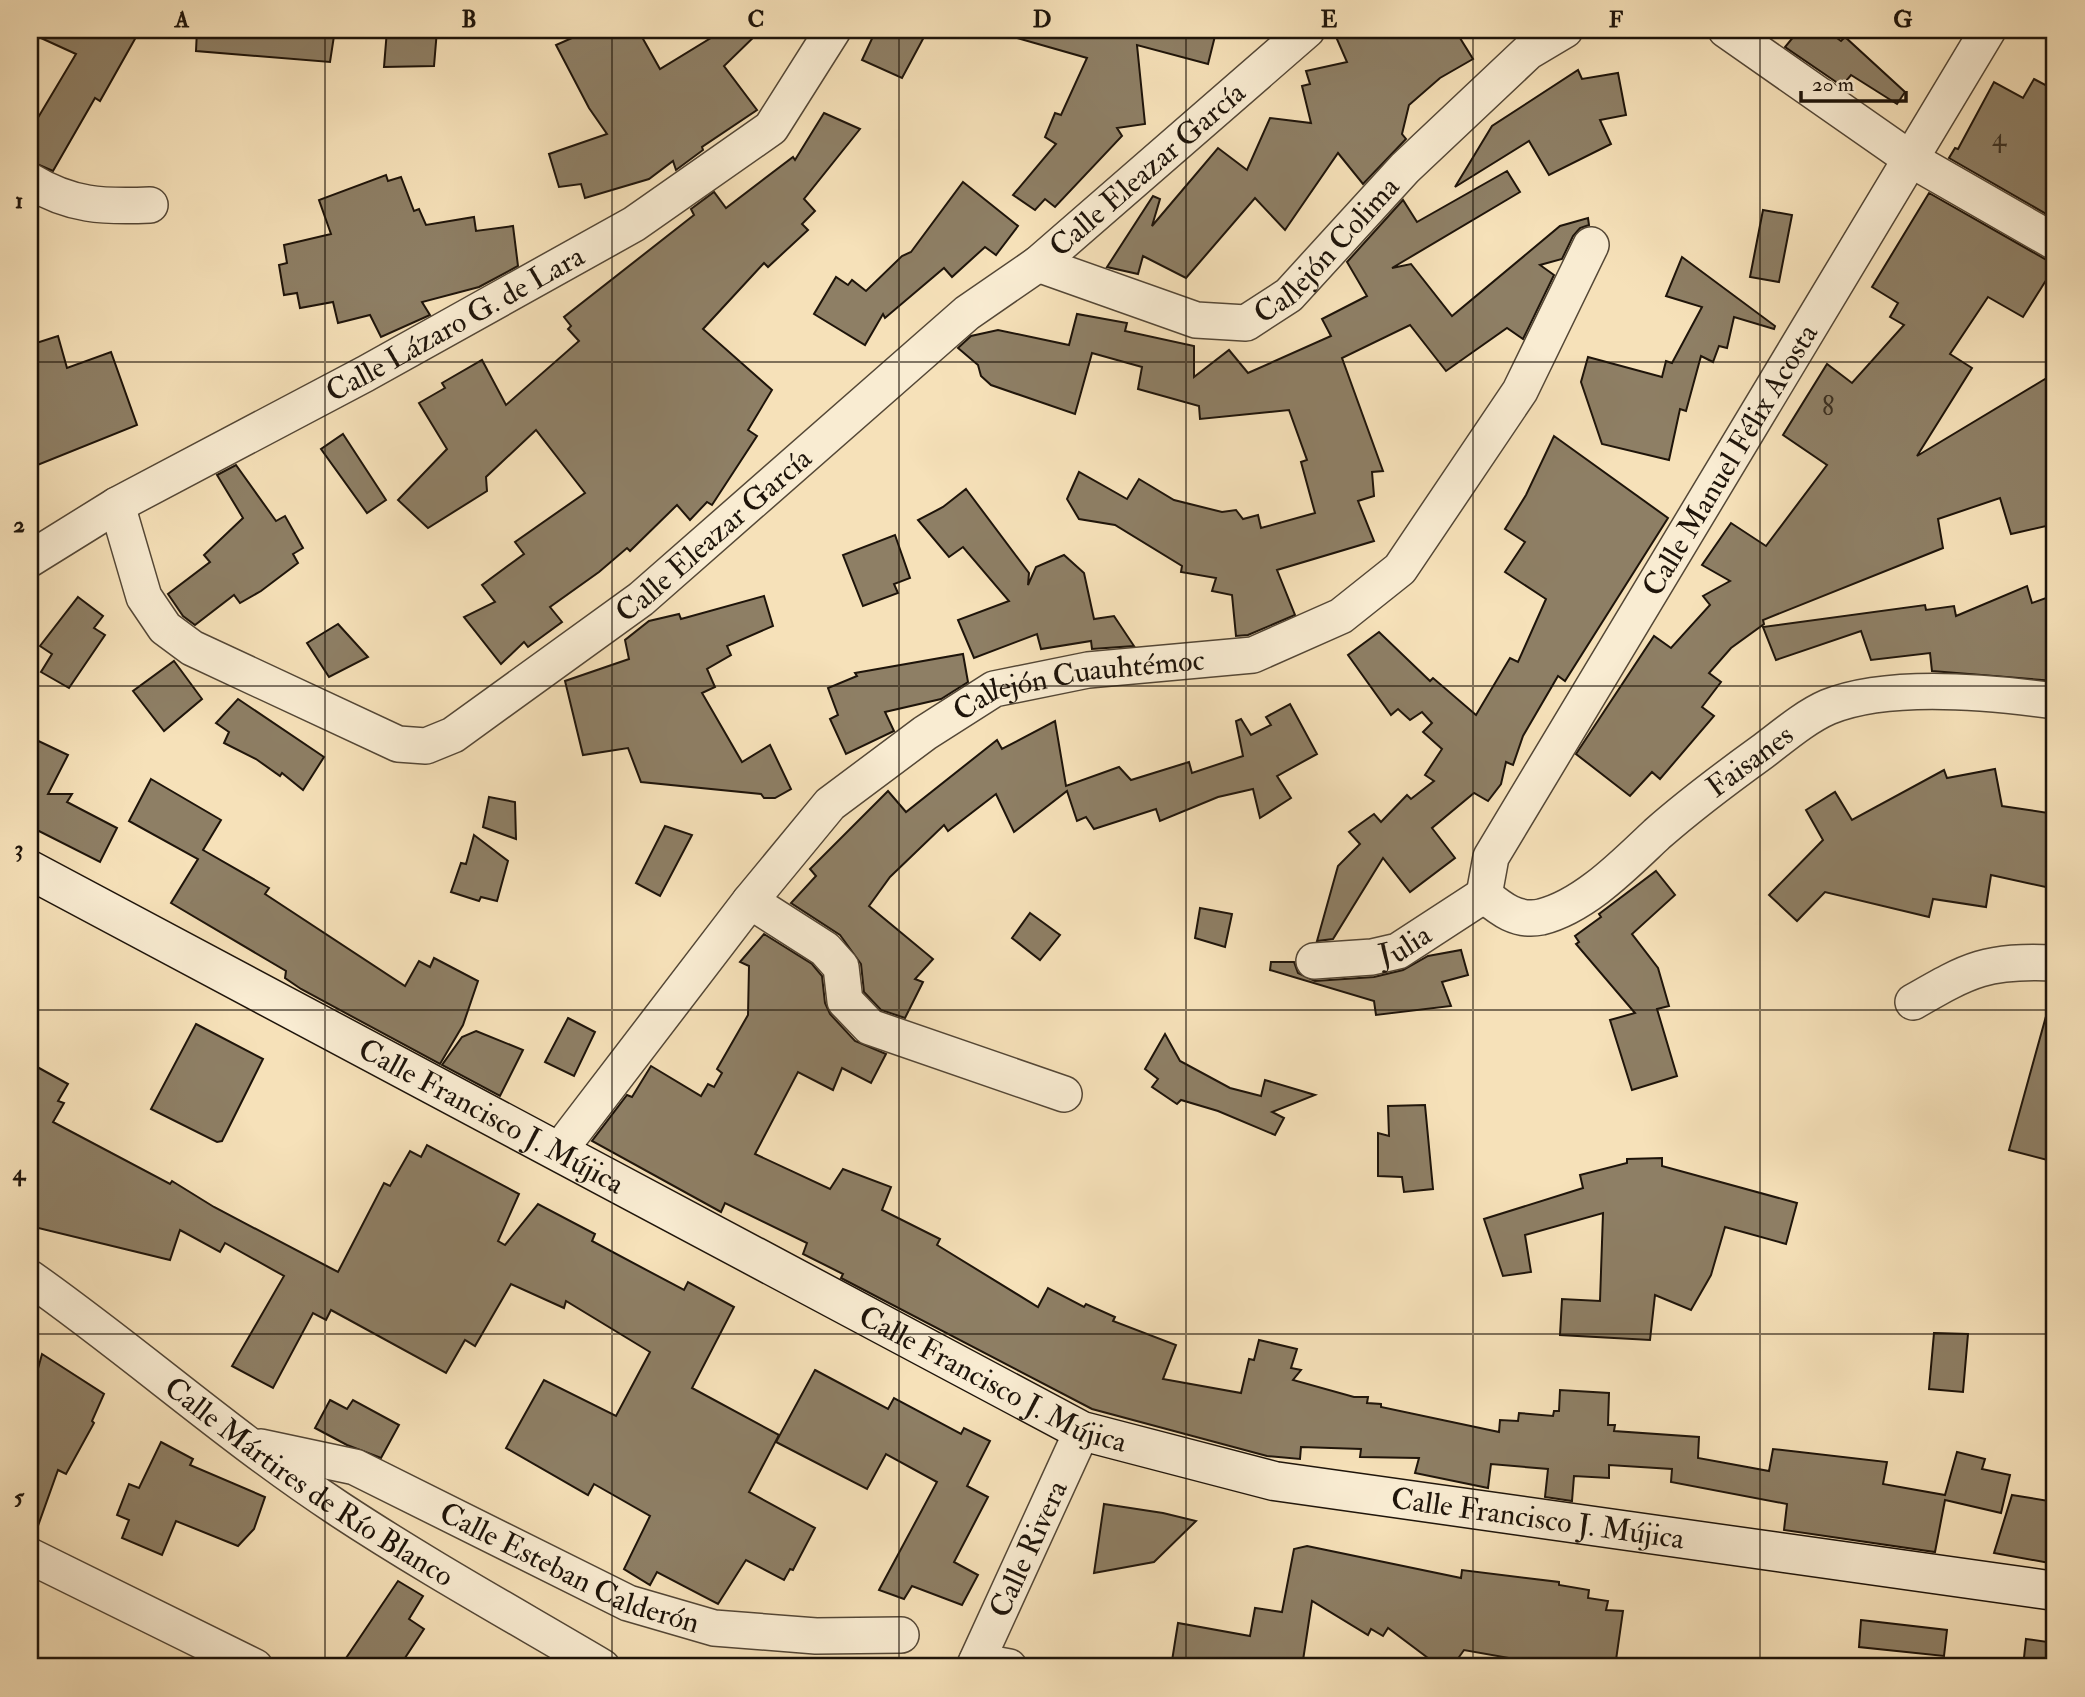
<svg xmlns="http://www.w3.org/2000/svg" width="2085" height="1697" font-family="'IM FELL Double Pica',serif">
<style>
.building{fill:#8e7f65;stroke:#1e140a;stroke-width:2}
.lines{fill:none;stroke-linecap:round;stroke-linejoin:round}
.street-casing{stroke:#544736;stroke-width:38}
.secondary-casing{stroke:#1e140a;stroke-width:41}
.street{stroke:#f9ecd2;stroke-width:35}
.secondary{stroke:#f9ecd2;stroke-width:38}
.grid{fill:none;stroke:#1e140a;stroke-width:2;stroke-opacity:0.55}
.labels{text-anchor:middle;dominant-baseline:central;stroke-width:5;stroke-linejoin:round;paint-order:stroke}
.number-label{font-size:26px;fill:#3a2f21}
.street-label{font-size:30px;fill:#1e140a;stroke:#f9ecd2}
.neatline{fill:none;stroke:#1e140a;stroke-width:2.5}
.grid-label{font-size:23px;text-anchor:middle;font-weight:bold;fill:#1e140a}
</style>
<rect width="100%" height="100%" fill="#f6e1b9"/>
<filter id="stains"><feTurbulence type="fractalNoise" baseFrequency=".00286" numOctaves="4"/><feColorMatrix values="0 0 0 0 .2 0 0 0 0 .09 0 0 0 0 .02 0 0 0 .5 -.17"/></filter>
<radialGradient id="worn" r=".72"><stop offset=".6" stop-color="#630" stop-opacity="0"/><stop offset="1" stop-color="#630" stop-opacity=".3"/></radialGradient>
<g class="building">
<polygon points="30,30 140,30 100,101 95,98 53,171 30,161 30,131 76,54 30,33"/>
<polygon points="197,30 309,30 334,36 330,62 196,51"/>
<polygon points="387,30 437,30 434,66 384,67"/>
<polygon points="590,30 638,30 660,69 724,30 761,30 724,66 757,110 702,147 703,150 676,170 673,161 649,179 585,198 581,184 559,187 549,154 607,134 589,108 556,45"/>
<polygon points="876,30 907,30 924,37 902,78 862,60"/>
<polygon points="1018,30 1192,30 1215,36 1208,64 1137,45 1145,124 1117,128 1122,136 1055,207 1045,199 1035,210 1013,195 1056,144 1045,137 1055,113 1061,115 1087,58 1017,38"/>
<polygon points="1333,30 1402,30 1412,35 1418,30 1455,30 1473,59 1440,78 1409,105 1402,134 1406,139 1363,184 1338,153 1285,230 1255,198 1186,278 1143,256 1138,274 1107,267 1153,196 1160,199 1152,226 1218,148 1247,170 1270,118 1311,123 1302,86 1310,84 1306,71 1347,62"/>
<polygon points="1799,30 1826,30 1841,41 1845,37 1905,92 1897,104 1851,75 1842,86 1785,47"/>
<polygon points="1578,70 1582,79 1618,73 1626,115 1600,120 1611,144 1549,175 1529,141 1455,187 1492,126"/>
<polygon points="2034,79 2055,90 2055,219 1949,158 1955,148 1958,149 1994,82 2023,98"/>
<polygon points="824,113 860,129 804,199 815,211 802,224 808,230 768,267 764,263 703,329 772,390 748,430 757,436 712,505 707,502 690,520 677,505 630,551 627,548 599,572 550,607 562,622 528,647 524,642 501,664 464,617 495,602 482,585 524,554 515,542 585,493 536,430 486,477 487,491 428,528 398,500 447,449 419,403 445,388 442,383 482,360 506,405 579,341 568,329 571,326 564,317 694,215 691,209 714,192 726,208 793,157 795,160"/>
<polygon points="1507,171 1520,192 1392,268 1411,264 1452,316 1560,226 1588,218 1589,225 1580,228 1573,236 1562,259 1540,265 1554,275 1523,339 1507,328 1446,371 1410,325 1342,358 1383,471 1372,472 1374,496 1358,501 1374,541 1277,570 1295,615 1248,635 1236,636 1232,595 1212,591 1216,578 1181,572 1182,566 1115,525 1079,519 1067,499 1079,472 1127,499 1139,479 1174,500 1222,512 1236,510 1243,519 1258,515 1261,528 1315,513 1301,462 1307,460 1289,410 1200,419 1199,406 1138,389 1142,367 1092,353 1075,414 991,385 981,376 978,365 958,348 971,336 998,330 1069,345 1077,314 1127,323 1125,331 1194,346 1194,377 1229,350 1248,373 1331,336 1322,319 1367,296 1347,262 1403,200 1417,222"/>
<polygon points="386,175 388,181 401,177 414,211 419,209 426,225 474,217 476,231 513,226 518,266 479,287 422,302 430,315 381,337 370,315 338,323 333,302 300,308 297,293 284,295 279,265 287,263 284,245 331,234 319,200"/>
<polygon points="963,182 1018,226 996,255 985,247 952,277 944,268 885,318 883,314 865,345 814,314 836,277 848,285 852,280 866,291 902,256 911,252"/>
<polygon points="1929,193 2045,259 2055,262 2055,266 2023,317 1988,297 1950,354 1972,368 1917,456 2045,379 2055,393 2055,524 2011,534 2000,498 1938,519 1943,548 1763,620 1764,624 1731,648 1709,673 1721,682 1702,707 1714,716 1660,779 1652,772 1630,796 1576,754 1654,636 1671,648 1710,605 1703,596 1730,581 1702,565 1731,523 1766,546 1827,465 1783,435 1827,364 1852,383 1904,325 1890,317 1898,303 1872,287"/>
<polygon points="1763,210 1792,215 1779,282 1750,277"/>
<polygon points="1682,257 1775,326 1774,329 1734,317 1727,348 1719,346 1713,362 1701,356 1686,411 1680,409 1669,460 1602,444 1581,382 1588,357 1662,377 1666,361 1672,363 1702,307 1666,296"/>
<polygon points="58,336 67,368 111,352 137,425 30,468 30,345"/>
<polygon points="343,434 386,500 367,513 321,449"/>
<polygon points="1554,436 1668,518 1565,681 1558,676 1523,736 1513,765 1506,762 1501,784 1488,801 1474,793 1432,828 1455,858 1410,892 1383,858 1333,939 1317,941 1338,866 1360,844 1349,832 1374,814 1381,822 1407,795 1411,799 1434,781 1425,775 1442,749 1423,732 1432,723 1422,712 1410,720 1398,709 1391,715 1348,655 1379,632 1430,681 1433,678 1476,715 1510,658 1518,662 1546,599 1505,572 1525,542 1505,529 1526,495"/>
<polygon points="236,465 276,521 285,516 303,548 293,554 298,563 261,591 240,603 234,595 195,625 183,616 168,594 210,562 204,555 243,518 217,475"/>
<polygon points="966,489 1029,573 1028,585 1036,567 1064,555 1084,573 1094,619 1114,616 1134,646 1092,649 1091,641 1041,649 1037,634 974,658 958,620 1009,601 963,547 949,557 918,520 943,507"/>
<polygon points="895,535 910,578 894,584 898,593 863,606 843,555"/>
<polygon points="2027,586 2032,603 2046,598 2055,628 2055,681 1932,671 1930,653 1871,660 1861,631 1776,660 1763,627 1925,605 1926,610 1954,606 1956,616"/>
<polygon points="764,596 773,626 727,646 731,655 707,669 715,687 702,693 742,762 770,745 791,789 775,798 764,798 761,794 641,782 628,748 583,755 565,681 629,659 625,640 649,621 679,614 681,619"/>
<polygon points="78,597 103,616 94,628 105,635 69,688 41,672 52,654 40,646"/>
<polygon points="338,624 368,657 329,677 307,643"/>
<polygon points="963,654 968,682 941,699 885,712 894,731 846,754 830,719 838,715 828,688 857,676 855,673"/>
<polygon points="174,661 202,699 164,731 133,691"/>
<polygon points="238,699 324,757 303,790 282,773 280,776 256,759 224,743 229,732 216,723"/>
<polygon points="1290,704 1317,754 1277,776 1291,798 1260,818 1253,789 1218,797 1160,821 1156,809 1094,829 1086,817 1077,821 1067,791 1014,832 996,794 948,831 944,825 890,877 869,906 933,959 915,979 923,982 905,1018 881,1010 864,992 861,964 840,935 791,903 816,876 810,869 888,791 906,812 997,740 1002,749 1055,721 1066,786 1119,767 1131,780 1189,762 1192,773 1243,756 1236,721 1241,719 1251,735 1271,725 1266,717"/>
<polygon points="30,737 68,755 48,794 72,794 67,802 117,828 100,862 31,827 30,830"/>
<polygon points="1995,769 2002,806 2055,814 2055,889 1991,875 1986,907 1933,899 1929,917 1825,892 1797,921 1769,895 1823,840 1806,810 1835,792 1852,820 1944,770 1947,778"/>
<polygon points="151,779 221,820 203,850 269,888 265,894 405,986 419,961 430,967 434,958 478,981 463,1025 440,1064 301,989 285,978 286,971 171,903 198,859 129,821"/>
<polygon points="489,797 515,802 516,839 483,827"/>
<polygon points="665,826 692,835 660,896 636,883"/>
<polygon points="474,835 508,861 497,901 481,897 479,901 451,892 461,863 466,864"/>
<polygon points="1656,871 1675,895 1632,934 1658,968 1669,1006 1657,1009 1677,1076 1632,1090 1610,1020 1635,1013 1576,944 1579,942 1575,936 1601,917 1599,914"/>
<polygon points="1200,908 1232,914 1225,947 1195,938"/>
<polygon points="1030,913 1060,935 1040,960 1012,938"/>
<polygon points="764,934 812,964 822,976 825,1003 830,1014 855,1041 886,1054 871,1083 842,1068 833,1090 798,1072 755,1154 830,1189 843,1169 891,1187 882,1210 940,1239 937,1245 1038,1307 1048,1288 1084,1307 1086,1304 1115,1317 1113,1321 1176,1345 1163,1379 1241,1393 1249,1359 1254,1360 1259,1340 1297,1349 1291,1368 1301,1370 1293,1380 1354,1397 1368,1397 1367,1403 1381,1404 1381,1407 1499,1432 1500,1420 1518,1421 1519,1413 1553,1416 1554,1411 1559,1411 1560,1390 1609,1393 1608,1425 1615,1425 1614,1431 1699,1437 1698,1458 1769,1471 1773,1449 1887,1462 1883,1484 1945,1495 1957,1452 1985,1459 1982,1469 2010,1475 2001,1513 1945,1500 1935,1552 1784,1530 1787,1504 1671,1482 1672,1469 1609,1465 1609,1478 1574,1476 1572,1501 1545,1497 1548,1469 1491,1464 1488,1488 1415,1473 1419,1458 1360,1457 1361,1449 1301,1447 1300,1459 1267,1456 1092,1409 841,1278 843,1274 803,1254 807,1243 725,1203 721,1212 592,1141 627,1095 632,1097 651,1066 701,1096 708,1084 714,1087 722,1073 717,1069 748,1015 749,966 740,962"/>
<polygon points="1461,950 1468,975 1442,982 1451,1006 1376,1015 1374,1001 1270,970 1271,962 1294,962 1298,973 1315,981 1374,977 1403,970 1428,956"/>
<polygon points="2048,1009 2055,1010 2055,1162 2009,1150"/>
<polygon points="568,1018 595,1032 574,1076 545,1062"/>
<polygon points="196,1024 263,1059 222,1141 217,1142 151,1109"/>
<polygon points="476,1031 523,1050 500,1096 442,1065 462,1037"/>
<polygon points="1165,1034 1180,1061 1230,1088 1261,1096 1265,1080 1315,1095 1272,1112 1284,1118 1275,1135 1218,1111 1181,1100 1177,1104 1152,1087 1158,1079 1145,1069"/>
<polygon points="30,1063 68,1084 58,1101 64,1103 53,1122 170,1184 172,1181 214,1207 338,1272 384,1183 390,1186 410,1151 421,1157 427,1145 519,1194 498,1241 505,1245 538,1204 595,1234 592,1241 684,1290 688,1282 734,1307 692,1388 779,1435 749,1492 815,1528 793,1570 790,1569 784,1580 746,1560 718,1604 657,1572 650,1585 624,1569 650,1516 594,1484 588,1495 506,1448 544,1380 616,1416 650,1352 566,1301 564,1308 511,1284 475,1346 465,1340 446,1373 331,1310 326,1320 313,1313 273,1388 232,1366 284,1276 225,1243 220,1252 180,1230 170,1260 30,1226"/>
<polygon points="1425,1105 1433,1189 1404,1192 1402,1177 1378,1176 1378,1133 1389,1136 1388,1106"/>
<polygon points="1662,1158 1662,1166 1797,1203 1786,1244 1725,1227 1711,1275 1691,1310 1655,1295 1650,1340 1560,1335 1562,1299 1600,1301 1603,1213 1525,1235 1531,1272 1503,1276 1484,1219 1583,1188 1580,1175 1627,1163 1627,1159"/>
<polygon points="1934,1333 1968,1334 1963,1392 1929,1389"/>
<polygon points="42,1354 104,1394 92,1421 94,1423 66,1474 58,1470 34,1537 30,1536 30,1398"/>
<polygon points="815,1370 888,1409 894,1398 961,1434 964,1428 990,1441 967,1486 988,1497 954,1562 978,1575 962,1605 912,1586 904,1599 879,1590 937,1482 886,1454 867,1489 776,1442"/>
<polygon points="330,1400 347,1409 353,1400 399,1425 381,1458 347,1445 315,1428"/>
<polygon points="161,1442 193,1459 190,1465 265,1497 254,1529 238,1546 176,1521 162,1555 122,1538 129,1520 117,1515 129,1484 139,1488"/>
<polygon points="2012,1495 2055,1502 2055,1564 1994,1553"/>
<polygon points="1104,1504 1163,1513 1196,1521 1154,1562 1094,1573"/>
<polygon points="1307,1546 1461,1578 1462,1570 1559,1582 1559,1585 1589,1590 1588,1598 1608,1601 1606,1610 1623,1611 1615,1667 1525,1667 1526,1661 1464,1650 1452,1667 1440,1667 1388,1628 1383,1636 1371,1629 1368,1635 1312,1601 1302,1667 1171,1667 1178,1623 1250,1636 1255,1608 1282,1612 1294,1549"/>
<polygon points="398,1581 423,1596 409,1619 424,1629 399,1667 340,1667"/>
<polygon points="1861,1620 1947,1630 1944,1656 1859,1647"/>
<polygon points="2026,1639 2055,1643 2055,1667 2023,1667"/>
</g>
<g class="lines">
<g class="street-casing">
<g id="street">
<polyline points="1726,30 1912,160 2055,242"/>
<path d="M30 181C71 206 103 207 150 205"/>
<path id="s1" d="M1038 264 1196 320 1246 323 1289 295 1405 168 1528 52 1565 30"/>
<path id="s2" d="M117 505 144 597 165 628 192 648 398 744 426 746 453 735 641 599 967 313 1038 264 1307 30"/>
<path id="s3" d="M30 559 117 505 365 374 634 224 771 128 833 30"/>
<path id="s4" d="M1484 895 1491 857 1988 30"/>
<path id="s5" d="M1484 895C1501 909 1517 922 1541 917 1585 906 1625 864 1657 834 1691 804 1726 778 1762 752 1782 737 1805 717 1828 707 1889 682 1990 692 2055 701"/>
<polyline points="750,901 825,949 841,967 845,1001 870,1027 1064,1094"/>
<path id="s6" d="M1314 961 1372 957 1398 951 1484 895"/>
<path d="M1913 1002C1970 969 1987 960 2055 963"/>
<path id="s7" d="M558 1152 750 901 830 804 925 733 994 689 1088 670 1253 655 1341 616 1400 569 1520 391 1591 245"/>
<path id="s8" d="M30 1278C135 1352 231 1438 339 1509 424 1565 514 1615 602 1667"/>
<path id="s9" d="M261 1447 355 1467 628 1603 714 1628 816 1636 901 1635"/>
<polyline points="30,1556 255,1667"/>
<polyline points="977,1661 1009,1667"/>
<path id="s10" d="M974 1667 1082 1431"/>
</g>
</g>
<g class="secondary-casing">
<g id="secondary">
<path id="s11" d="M30 870 1082 1431 1274 1481 2055 1591"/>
</g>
</g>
<use href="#street" class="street"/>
<use href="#secondary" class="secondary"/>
</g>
<path class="grid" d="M325 30V1667M612 30V1667M899 30V1667M1186 30V1667M1473 30V1667M1760 30V1667M30 362H2055M30 686H2055M30 1010H2055M30 1334H2055"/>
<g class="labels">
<g class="number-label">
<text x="1999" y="138">4</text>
<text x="1828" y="407">8</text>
</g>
<g class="street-label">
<text stroke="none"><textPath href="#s2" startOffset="1348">Calle Eleazar García</textPath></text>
<text stroke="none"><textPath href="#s1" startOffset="327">Callejón Colima</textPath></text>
<text stroke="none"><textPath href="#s3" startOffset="486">Calle Lázaro G. de Lara</textPath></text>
<text stroke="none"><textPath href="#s4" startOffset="502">Calle Manuel Félix Acosta</textPath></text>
<text stroke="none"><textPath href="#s2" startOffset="780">Calle Eleazar García</textPath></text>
<text stroke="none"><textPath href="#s7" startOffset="726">Callejón Cuauhtémoc</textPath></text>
<text stroke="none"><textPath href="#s5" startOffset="326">Faisanes</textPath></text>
<text stroke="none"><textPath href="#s6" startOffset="93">Julia</textPath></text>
<text stroke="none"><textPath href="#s11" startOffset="523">Calle Francisco J. Mújica</textPath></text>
<text stroke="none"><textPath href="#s11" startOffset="1090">Calle Francisco J. Mújica</textPath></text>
<text stroke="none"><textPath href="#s8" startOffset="346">Calle Mártires de Río Blanco</textPath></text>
<text stroke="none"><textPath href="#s11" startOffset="1657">Calle Francisco J. Mújica</textPath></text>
<text stroke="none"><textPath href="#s10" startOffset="130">Calle Rivera</textPath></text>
<text stroke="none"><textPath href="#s9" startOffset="334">Calle Esteban Calderón</textPath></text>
</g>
</g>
<rect width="2085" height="1697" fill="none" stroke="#f6e1b9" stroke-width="77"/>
<path d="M1801 91v10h105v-10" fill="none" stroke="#1e140a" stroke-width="3.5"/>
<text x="1812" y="91" font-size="21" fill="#1e140a" stroke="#f9ecd2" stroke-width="5" paint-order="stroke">20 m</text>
<rect x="38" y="38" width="2008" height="1620" class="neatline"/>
<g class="grid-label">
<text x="182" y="27">A</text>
<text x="469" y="27">B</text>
<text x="756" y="27">C</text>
<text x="1042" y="27">D</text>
<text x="1329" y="27">E</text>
<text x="1616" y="27">F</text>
<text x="1903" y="27">G</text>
<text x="19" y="208">1</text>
<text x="19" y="532">2</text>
<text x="19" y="856">3</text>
<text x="19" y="1180">4</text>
<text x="19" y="1504">5</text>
</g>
<rect width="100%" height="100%" filter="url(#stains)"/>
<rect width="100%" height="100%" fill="url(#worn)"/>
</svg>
